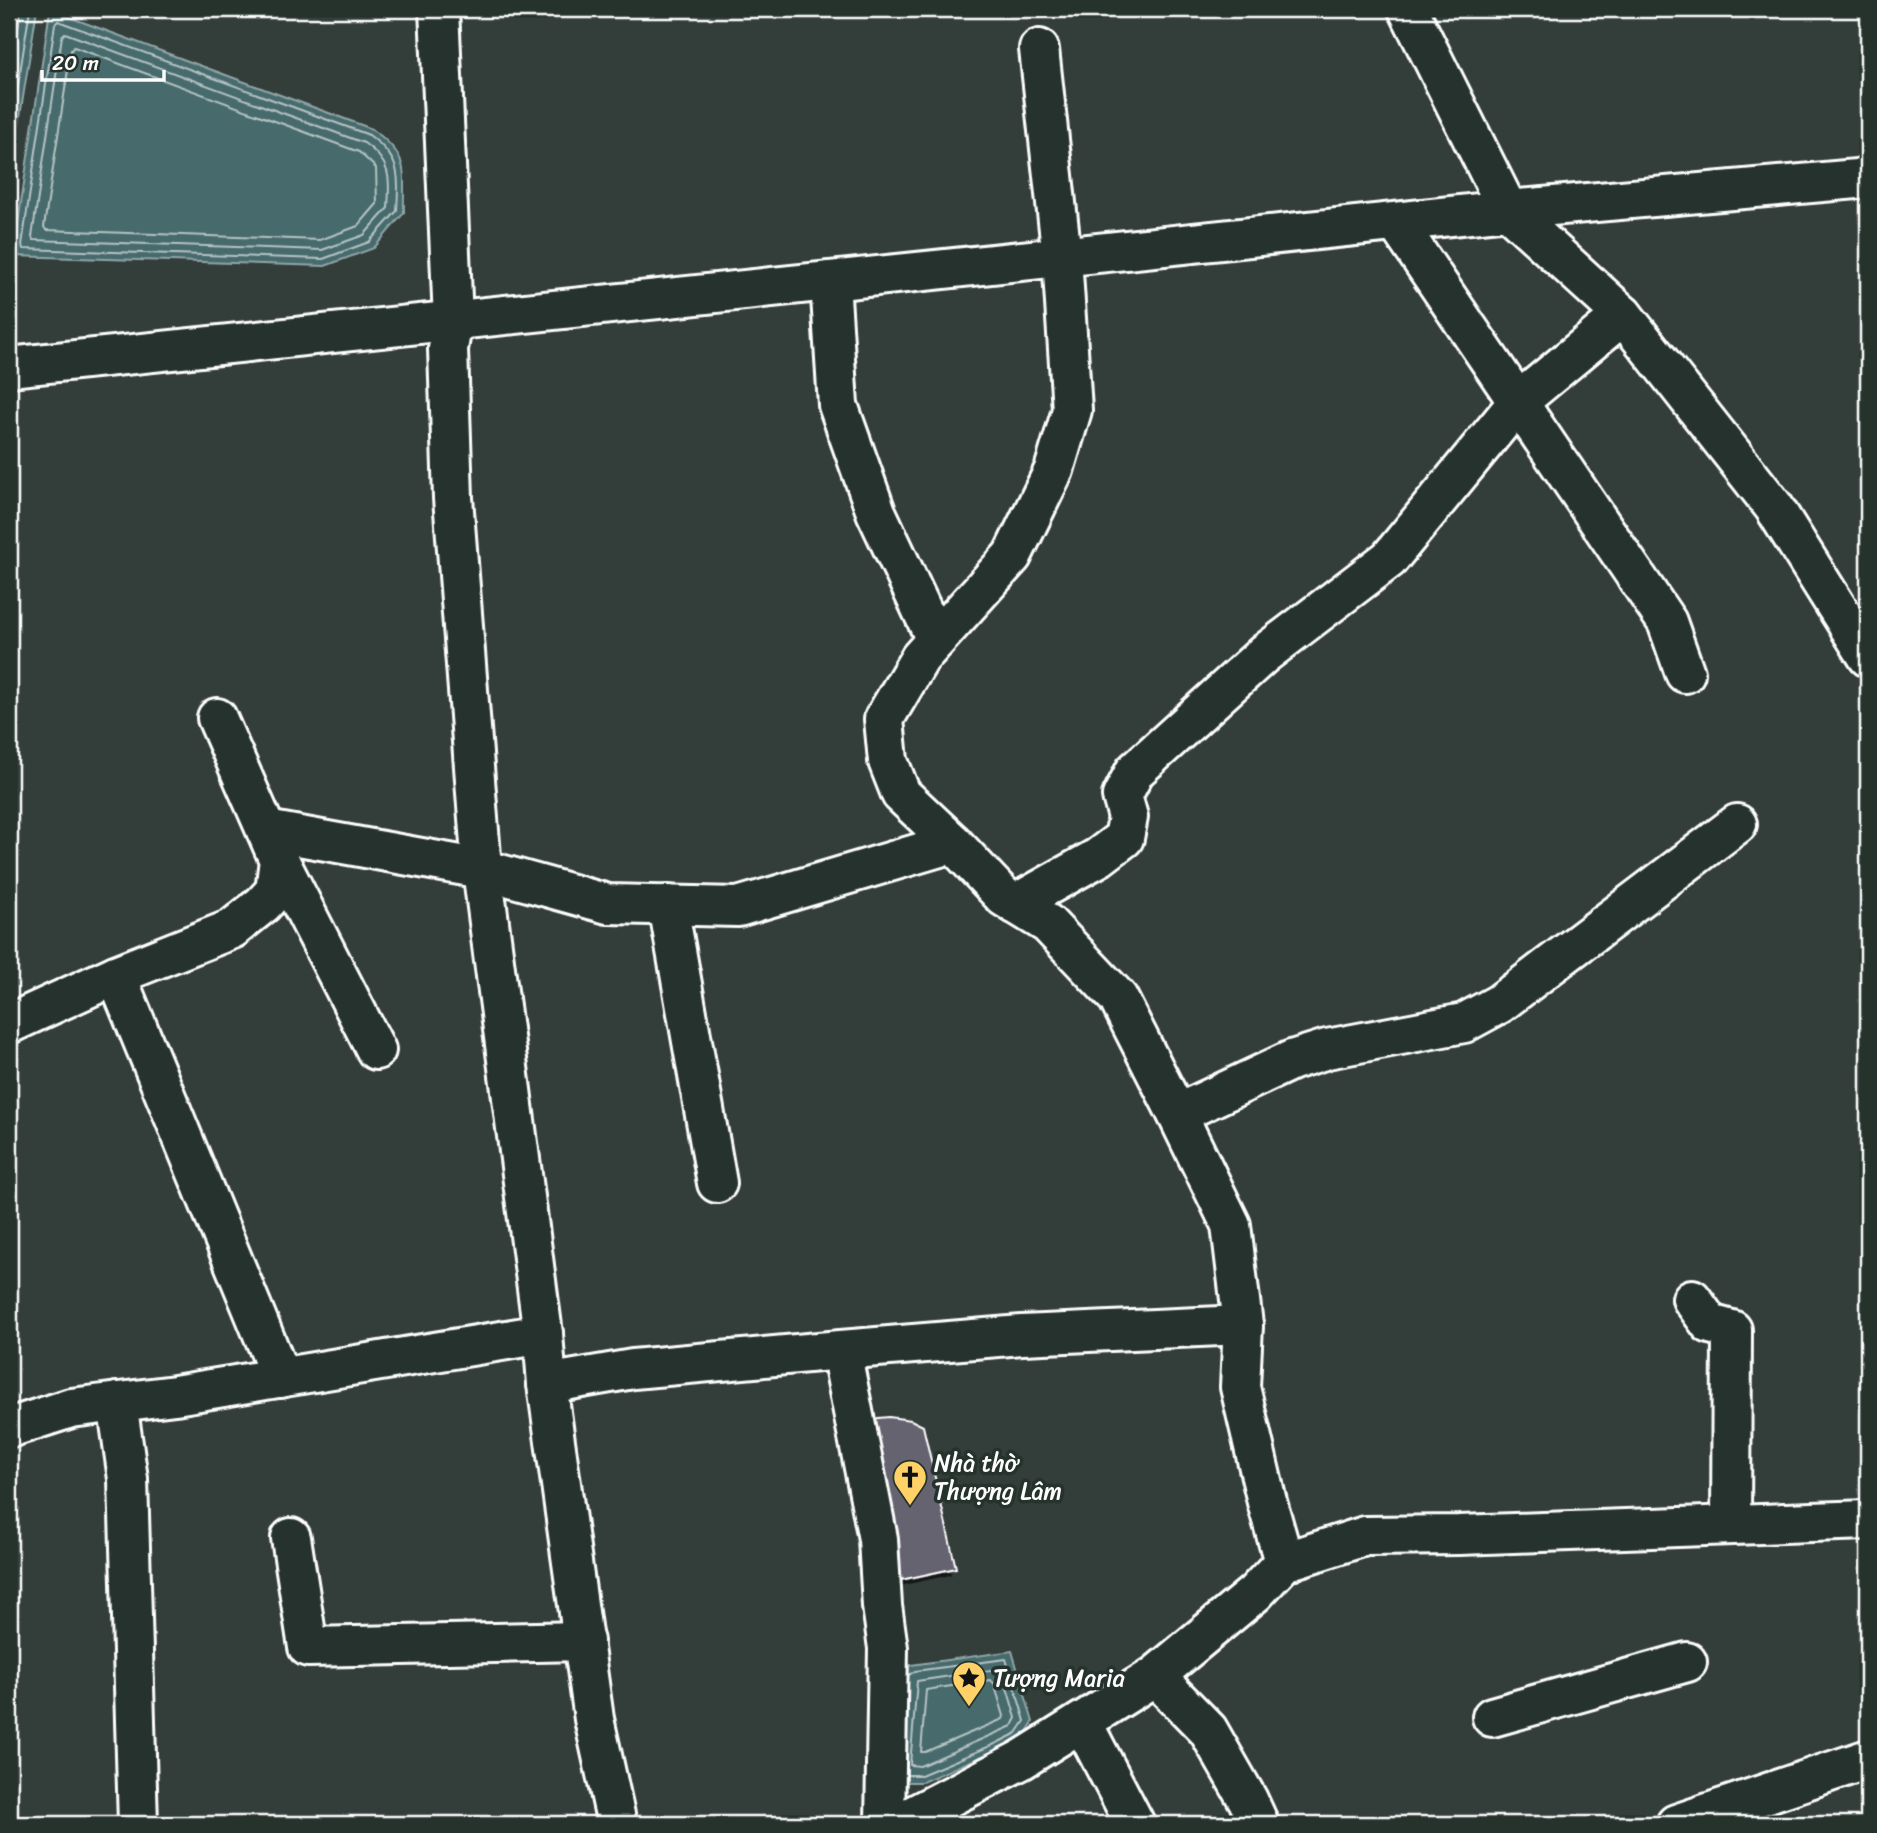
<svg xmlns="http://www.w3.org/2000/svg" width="1877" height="1833" font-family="Sriracha,sans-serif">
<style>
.water{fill:#476a6c;stroke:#91a6a7;stroke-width:2}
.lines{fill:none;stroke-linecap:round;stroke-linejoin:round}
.shore{stroke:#b5c3c4;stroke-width:2}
.building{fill:#656370;stroke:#fff;stroke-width:2;filter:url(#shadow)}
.minor-casing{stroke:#fff;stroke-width:44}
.minor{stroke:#26332d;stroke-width:38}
.labels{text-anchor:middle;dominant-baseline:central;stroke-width:7;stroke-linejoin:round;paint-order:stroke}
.poi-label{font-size:24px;fill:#fff;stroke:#26332d;text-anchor:start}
</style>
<defs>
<filter id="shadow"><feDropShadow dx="-6" dy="6" stdDeviation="0" flood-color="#0009"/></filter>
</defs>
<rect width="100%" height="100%" fill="#333d3a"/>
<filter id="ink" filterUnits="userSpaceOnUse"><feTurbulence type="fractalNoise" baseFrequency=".0143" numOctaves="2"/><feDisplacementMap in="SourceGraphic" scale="14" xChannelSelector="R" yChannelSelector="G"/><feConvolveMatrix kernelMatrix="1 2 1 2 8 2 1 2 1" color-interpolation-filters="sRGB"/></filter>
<g filter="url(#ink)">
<g class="water">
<polygon points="9,9 37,9 9,186"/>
<path d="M50 10 372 129C411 158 403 168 404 213L374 248 325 266 13 256Z"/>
<polygon points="1012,1651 1033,1722 1022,1739 922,1782 905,1782 895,1777 901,1672 911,1665"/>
</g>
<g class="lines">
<g class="shore">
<path d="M58 21 369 135C401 159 399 173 397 211L369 242 323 259 23 249 22 245 55 24Z"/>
<path d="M65 33 364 143C391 162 390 176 388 208L364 235 322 250 33 240 32 237 62 36Z"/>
<polygon points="74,47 359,152 376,168 377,204 358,226 320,240 46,230 44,227 71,50"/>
<polyline points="9,87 21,9"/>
<polyline points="9,142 30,9"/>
<polygon points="998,1669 1002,1671 1016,1718 1012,1726 920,1766 910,1765 917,1681"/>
<polygon points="990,1680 994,1683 1004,1716 1003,1719 925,1752 921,1752 926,1690"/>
<polyline points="907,1775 921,1775 995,1744 1017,1733 1025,1721 1006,1659 915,1671 909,1675"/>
</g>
</g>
<polygon class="building" points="889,1417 911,1420 923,1426 956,1568 896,1581 866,1427 878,1418"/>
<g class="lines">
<g class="minor-casing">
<g id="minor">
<polyline points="439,9 453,320 448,349 453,498 482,869 543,1334 547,1384 594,1719 617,1824"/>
<polyline points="1408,9 1508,210 1623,315 1774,507 1868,657"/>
<polyline points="1039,49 1062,257 1072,410 1054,470 1012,556 920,658 884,719 888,761 901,794 953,843 1004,897 1048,924 1118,998 1177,1114 1231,1225 1243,1325 1240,1387 1267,1502 1284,1562"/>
<polyline points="1396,222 1667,622 1685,673"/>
<polyline points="830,281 838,405 876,512 936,640"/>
<polyline points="9,367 1508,210 1868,178"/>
<polyline points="266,830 482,869 608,904 738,907 953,843"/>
<polyline points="279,860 376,1050"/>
<polyline points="1015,904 1099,857 1124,838 1128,817 1122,796 1135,771 1264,654 1389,559 1518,402 1623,315"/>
<polyline points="668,905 717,1183"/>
<polyline points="116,975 281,1378"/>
<polyline points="9,1024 116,975 232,929 263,904 275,891 279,860 217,718"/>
<polyline points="1177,1114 1292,1060 1327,1049 1464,1023 1499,1004 1737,824"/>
<polyline points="1692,1299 1710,1324 1732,1330 1731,1525"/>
<polyline points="841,1350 878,1539 882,1606 888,1648 885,1824"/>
<polyline points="547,1384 633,1369 841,1350 1022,1335 1243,1325"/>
<polyline points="117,1402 128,1479 138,1824"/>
<polyline points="9,1428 71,1408 175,1395 543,1334"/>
<polyline points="291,1538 308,1647 584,1641"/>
<polyline points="1155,1676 1208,1730 1248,1800 1259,1824"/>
<polyline points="1492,1717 1687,1662"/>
<polyline points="1082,1722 1135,1824"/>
<polyline points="897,1824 1021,1760 1155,1676 1255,1593 1284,1562 1365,1536 1459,1535 1868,1520"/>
<polyline points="1676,1824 1868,1759"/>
</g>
</g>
<use href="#minor" class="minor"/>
</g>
</g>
<defs>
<g id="church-pin" transform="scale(1.75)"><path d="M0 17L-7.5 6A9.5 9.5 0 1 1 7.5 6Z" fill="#ffd166" stroke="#26332d"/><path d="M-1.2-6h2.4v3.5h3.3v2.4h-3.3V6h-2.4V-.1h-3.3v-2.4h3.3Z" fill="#111"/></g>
<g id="sight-pin" transform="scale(1.75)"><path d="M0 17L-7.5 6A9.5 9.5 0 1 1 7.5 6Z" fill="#ffd166" stroke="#26332d"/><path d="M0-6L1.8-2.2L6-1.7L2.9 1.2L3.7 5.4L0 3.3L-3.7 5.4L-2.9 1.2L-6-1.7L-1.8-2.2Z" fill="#111"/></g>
</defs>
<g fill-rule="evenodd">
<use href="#church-pin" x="910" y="1477"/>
<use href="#sight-pin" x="969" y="1678"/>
</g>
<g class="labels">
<g class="poi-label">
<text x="934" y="1463">Nhà thờ<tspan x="934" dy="28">Thượng Lâm</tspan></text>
<text x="993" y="1678">Tượng Maria</text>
</g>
</g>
<rect width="1877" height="1833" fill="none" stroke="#26332d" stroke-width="35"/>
<rect x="18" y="18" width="1842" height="1798" fill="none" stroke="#fff" stroke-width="2.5" filter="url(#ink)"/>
<path d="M42 70v10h122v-10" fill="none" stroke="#ffffff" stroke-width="3.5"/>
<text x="52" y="70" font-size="21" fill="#ffffff" stroke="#26332d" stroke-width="5" paint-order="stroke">20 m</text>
</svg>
